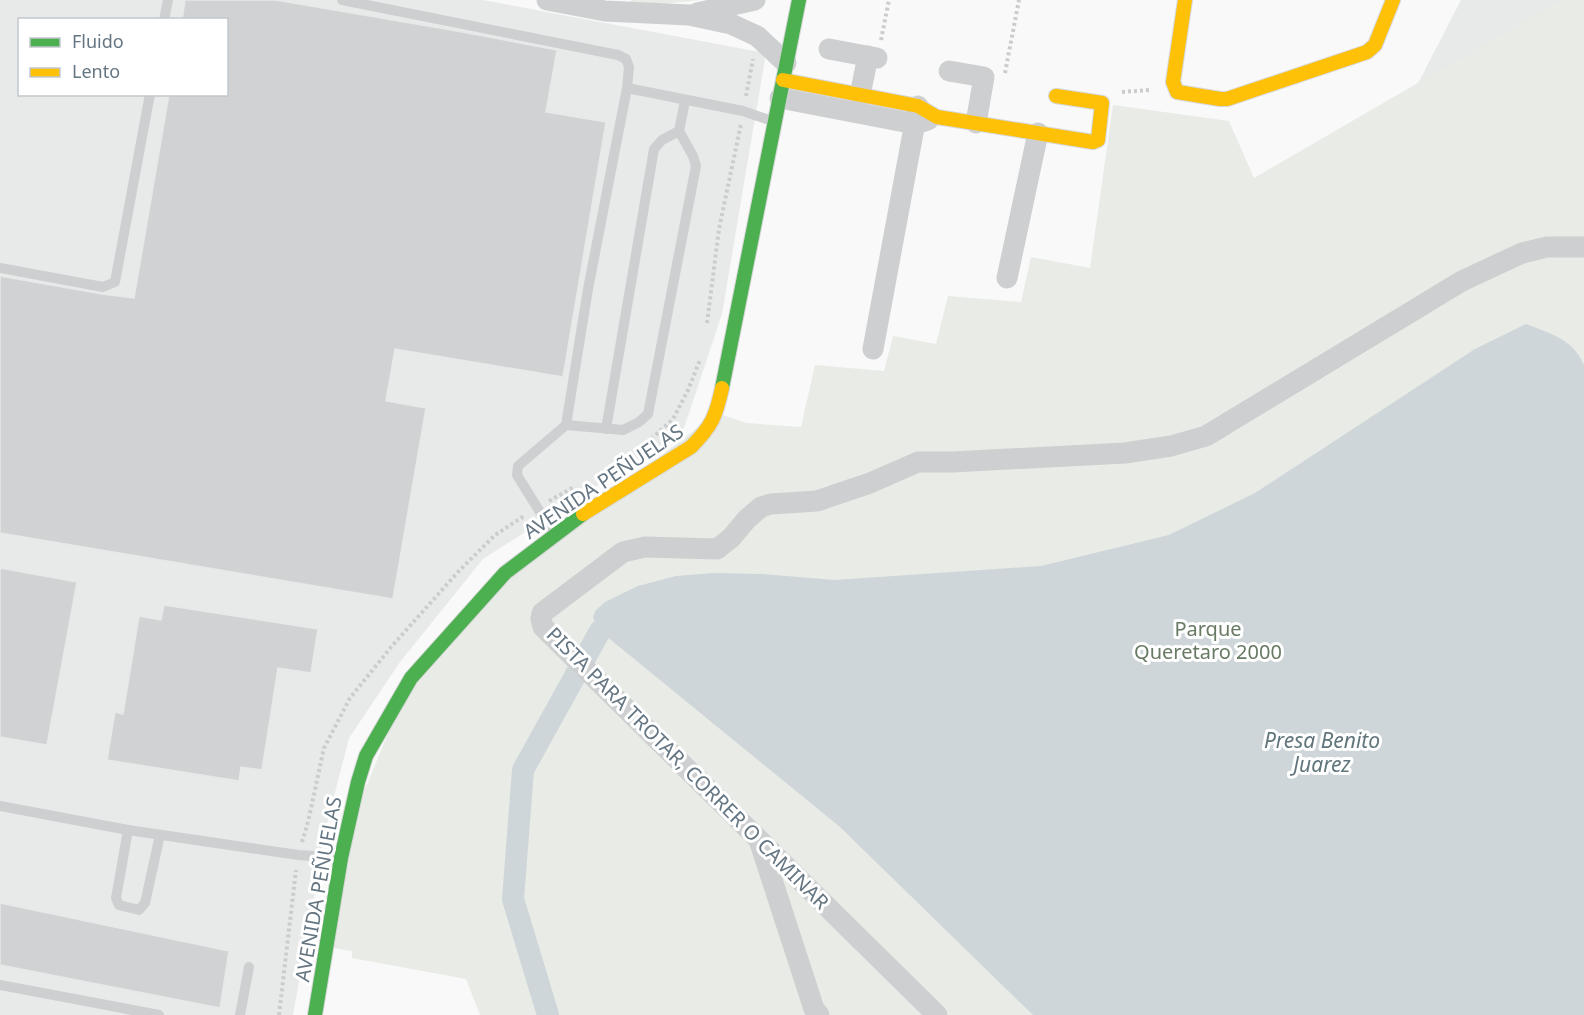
<svg xmlns="http://www.w3.org/2000/svg" width="1584" height="1015" font-family="'Noto Sans',sans-serif">
<style>
.built{fill:#e8e9e9;fill-rule:evenodd}
.green{fill:#e8ebe6}
.water{fill:#ced6d9}
.lines{fill:none;stroke-linecap:round;stroke-linejoin:round}
.canal{stroke:#ced6d9;stroke-width:22}
.building{fill:#d0d2d3;stroke:#e8e8e8;stroke-width:1.5}
.fast-casing{stroke:#d5d6d7;stroke-width:16}
.slow-casing{stroke:#d5d6d7;stroke-width:16}
.path{stroke:#cbcccd;stroke-width:4;stroke-dasharray:3 3;stroke-linecap:butt}
.lane{stroke:#cecfd0;stroke-width:10}
.street{stroke:#cecfd0;stroke-width:21}
.fast{stroke:#4caf50;stroke-width:14}
.slow{stroke:#ffc107;stroke-width:14}
.labels{text-anchor:middle;dominant-baseline:central;stroke-width:6;stroke-linejoin:round;paint-order:stroke}
.street-label{font-size:20px;fill:#657683;stroke:#fff}
.park-label{font-size:20px;fill:#687a64;stroke:#fff}
.water-label{font-size:21px;font-style:italic;fill:#60757c;stroke:#fff}
</style>
<rect width="100%" height="100%" fill="#f9f9f9"/>
<g class="built">
<path d="M0 0H483L766 53 722 314 683 431 483 559 400 662 349 738 327 824 293 1015H0ZM20 20H226V94H20Z"/>
<polygon points="1461,0 1582,0 1411,97"/>
</g>
<g class="green">
<polygon points="631,0 701,0 630,7"/>
<polygon points="1561,0 1584,0 1584,1015 480,1015 466,979 352,958 352,951 327,947 337,857 411,678 505,574 717,413 746,423 801,427 815,365 884,371 893,336 936,344 948,296 1021,302 1031,257 1090,268 1113,105 1229,121 1254,178"/>
</g>
<path class="water" d="M1526 324C1551 334 1573 339 1584 365V1015H1033L840 827 600 631 593 618 595 611 605 602 638 586 676 576 714 573 761 574 835 580 1041 566 1169 535 1255 493 1475 349Z"/>
<g class="lines">
<polyline class="canal" points="548,1015 513,899 523,770 600,631"/>
</g>
<g class="building">
<polygon points="185,0 276,0 457,31 557,50 546,112 606,122 563,377 395,349 386,401 426,408 393,599 0,533 0,276 102,294 134,298 169,94 226,94 226,20 182,20"/>
<polygon points="0,568 77,582 47,745 0,737"/>
<polygon points="164,605 318,629 311,673 278,668 262,770 241,767 239,781 107,760 115,712 123,714 139,616 161,620"/>
<polygon points="0,903 229,951 220,1008 0,965"/>
</g>
<g class="lines">
<g class="fast-casing">
<g id="fast">
<polyline points="722,388 799,0"/>
<polyline points="315,1015 341,858 358,782 366,756 411,678 505,573 583,514"/>
</g>
</g>
<g class="slow-casing">
<g id="slow">
<polyline points="1185,0 1173,82 1177,92 1220,99 1227,99 1367,52 1375,45 1393,0"/>
<polyline points="783,80 918,106 937,117 1093,142 1098,140 1102,103 1056,96"/>
<path d="M583 514 691 447C712 426 716 416 722 388"/>
</g>
</g>
<g class="path">
<polyline points="881,40 889,0"/>
<polyline points="1005,73 1019,0"/>
<polyline points="1122,92 1150,90"/>
<polyline points="746,96 753,59"/>
<polyline points="707,323 719,229 741,124"/>
<polyline points="647,443 673,419 688,390 700,360"/>
<polyline points="549,501 574,487"/>
<polyline points="302,842 308,822 324,748 350,698 392,646 458,572 495,535 524,516"/>
<polyline points="279,1015 296,870"/>
</g>
<g class="lane">
<polyline points="342,0 618,55 626,59 629,67 627,88"/>
<polyline points="164,20 168,0"/>
<polyline points="0,268 103,287 115,282 150,94"/>
<polyline points="566,425 623,430 639,422 648,414 696,166 693,156 679,131 685,101"/>
<polyline points="606,429 654,149 662,140 679,131"/>
<polyline points="553,533 517,475 518,466 566,425 588,289 627,88 743,111 772,121"/>
<polyline points="0,806 128,830"/>
<polyline points="160,835 145,903 139,910 119,905 116,898 128,830 298,855 341,858"/>
<polyline points="0,985 159,1015"/>
<polyline points="240,1015 249,967"/>
</g>
<g class="street">
<polyline points="547,0 605,11 689,15 731,24 757,36 786,63"/>
<polyline points="697,13 755,0"/>
<polyline points="829,49 877,58"/>
<polyline points="949,71 984,77 976,123"/>
<polyline points="860,95 868,56"/>
<polyline points="780,98 915,124 928,120"/>
<polyline points="1007,278 1038,133"/>
<polyline points="873,349 918,106"/>
<polyline points="760,843 814,1009 819,1015"/>
<polyline points="937,1015 543,627 541,619 542,613 623,552 645,547 717,549 731,538 747,519 761,507 771,504 817,501 870,483 918,462 952,462 1125,453 1171,446 1206,436 1462,281 1522,253 1547,247 1584,247"/>
</g>
<use href="#fast" class="fast"/>
<use href="#slow" class="slow"/>
</g>
<g class="labels">
<g class="street-label">
<text transform="translate(603 481) rotate(-34)">AVENIDA PEÑUELAS</text>
<text transform="translate(688 768) rotate(45)">PISTA PARA TROTAR, CORRER O CAMINAR</text>
<text transform="translate(318 889) rotate(-80)">AVENIDA PEÑUELAS</text>
</g>
<g class="park-label">
<text x="1208" y="628">Parque<tspan x="1208" dy="23">Queretaro 2000</tspan></text>
</g>
<g class="water-label">
<text x="1322" y="740">Presa Benito<tspan x="1322" dy="24">Juarez</tspan></text>
</g>
</g>
<rect x="18" y="18" width="210" height="78" fill="#ffffff" stroke="#c1c8cd" stroke-width="1.5"/>
<rect x="30" y="38" width="30" height="9" fill="#4caf50" stroke="#c1c8cd" stroke-width="1.5"/>
<text x="72" y="48" font-size="18" fill="#657683">Fluido</text>
<rect x="30" y="68" width="30" height="9" fill="#ffc107" stroke="#c1c8cd" stroke-width="1.5"/>
<text x="72" y="78" font-size="18" fill="#657683">Lento</text>
</svg>
